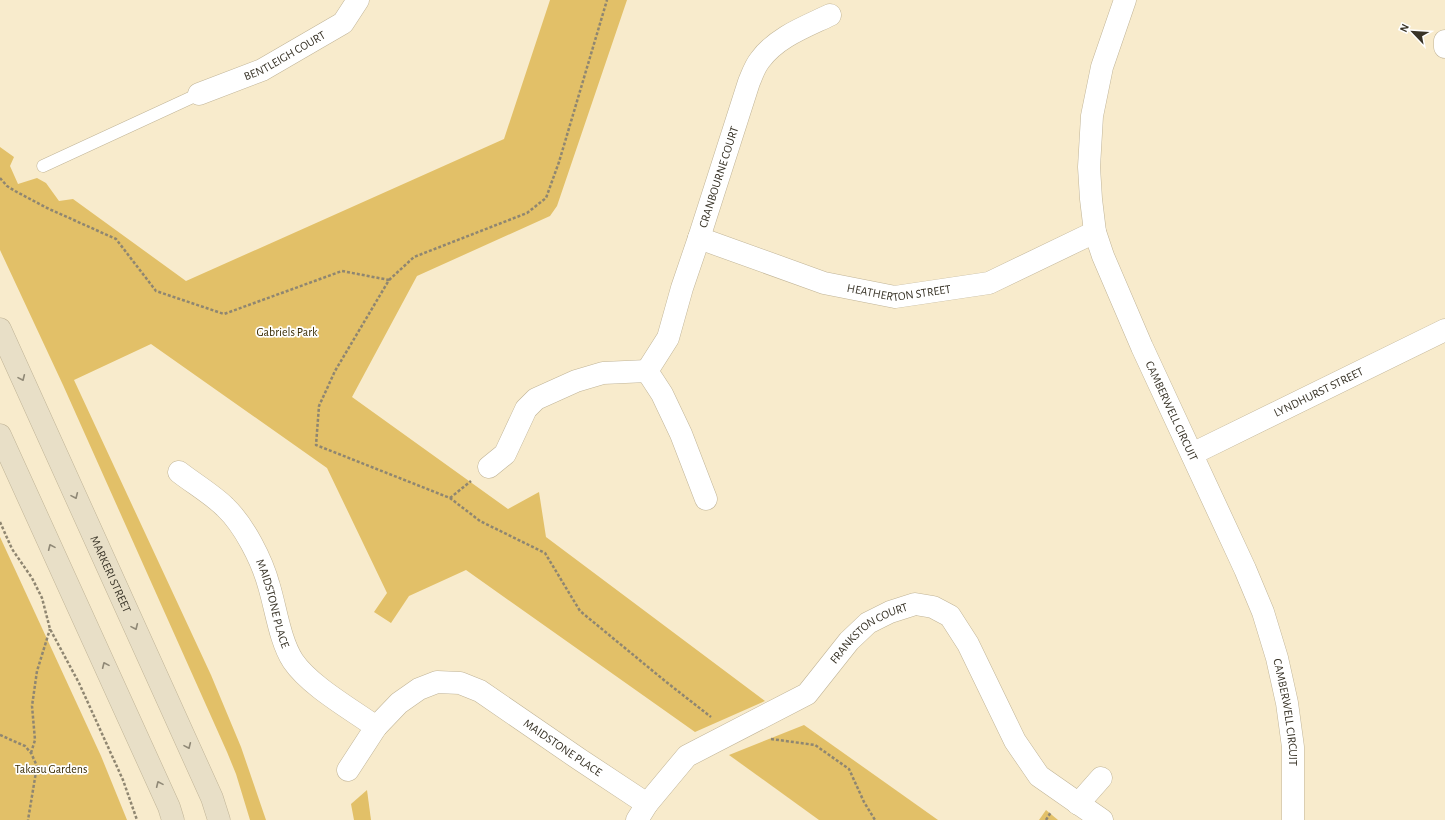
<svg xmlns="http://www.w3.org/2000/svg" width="1445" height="820" font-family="'Alegreya Sans',sans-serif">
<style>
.green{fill:#e2c068}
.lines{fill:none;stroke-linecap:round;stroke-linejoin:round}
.lane-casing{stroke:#c0b497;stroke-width:13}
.street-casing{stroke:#c0b497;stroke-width:23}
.secondary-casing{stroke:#c0b497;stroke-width:23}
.path{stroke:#8f8671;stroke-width:2.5;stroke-dasharray:3 2;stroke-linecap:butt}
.lane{stroke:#fff;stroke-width:12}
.street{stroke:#fff;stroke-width:22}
.secondary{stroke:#e8dfc7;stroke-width:22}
.oneway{stroke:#908977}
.labels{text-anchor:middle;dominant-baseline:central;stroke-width:3.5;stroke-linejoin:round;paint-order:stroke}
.street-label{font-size:12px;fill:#383327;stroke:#fff}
.park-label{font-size:12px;fill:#3a2c04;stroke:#fff}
</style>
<rect width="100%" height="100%" fill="#f8ebcc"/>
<g class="green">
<polygon points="550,0 627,0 557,206 550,216 417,276 352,397 508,509 539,492 546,537 765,701 695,732 466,570 409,596 391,623 374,612 387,593 327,468 151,344 74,380 211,675 241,747 266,820 250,820 236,774 227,752 63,385 0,250 0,147 14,157 10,166 18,184 37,178 46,183 59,201 73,199 186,281 504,139"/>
<polygon points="0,537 101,756 127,820 0,820"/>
<polygon points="804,725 938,820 819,820 729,755"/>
<polygon points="367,790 371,820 354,820 351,804"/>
<polygon points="1046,810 1058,820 1039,820"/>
</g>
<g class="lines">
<g class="lane-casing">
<polyline id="lane" points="43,166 199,94"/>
</g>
<g class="street-casing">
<g id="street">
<path id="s1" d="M1125 0 1102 67 1092 116 1089 167 1091 199 1095 232 1103 256 1142 347 1245 569 1263 612 1277 658 1287 703 1293 747V820"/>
<polyline points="1445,41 1445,47"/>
<path id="s2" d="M199 94 262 70 343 23 358 0"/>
<path id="s3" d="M699 238 824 283 895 297 989 283 1095 232"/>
<path id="s4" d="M647 371 668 338 682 288 699 238 749 82C752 75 755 66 760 60 777 37 805 27 830 15"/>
<polyline points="647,371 662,394 681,434 706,499"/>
<path id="s5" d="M1192 454 1445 330"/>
<polyline points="489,467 505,454 526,409 536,399 576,381 603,373 647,371"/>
<path id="s6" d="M179 472C193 483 213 495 225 507 244 525 262 560 269 586 276 609 280 641 293 661 310 686 351 709 376 727"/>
<path id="s7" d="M348 770 376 727 399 703 419 689 437 682 460 683 480 691 579 759 647 804"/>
<polyline points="1078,804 1101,778"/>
<path id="s8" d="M637 820 647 804 687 756 807 694 849 641 868 623 890 612 915 604 933 607 950 616 968 644 1015 741 1039 776 1102 820"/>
</g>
</g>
<g class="secondary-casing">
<g id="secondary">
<path id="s9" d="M0 329 212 798 219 820"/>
<polyline points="0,435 169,807 173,820"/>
</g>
</g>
<g class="path">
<polyline points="0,178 7,186 15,191 47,208 116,239 156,291 224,314 342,271 389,280 335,371 319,406 316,445 450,498 480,521 545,553 580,611 665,681 711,717"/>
<polyline points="389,280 414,257 527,213 546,198 559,162 607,0"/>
<polyline points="450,498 471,481"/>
<polyline points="0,522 12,549 32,578 42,598 50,629 79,683 123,780 137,820"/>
<polyline points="0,735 25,746 31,753 37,766 28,820"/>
<polyline points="771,739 815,745 849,769 864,802 875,820"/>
<polyline points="31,753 35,740 32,706 37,671 50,629"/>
<polyline points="1046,820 1051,812"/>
</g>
<use href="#lane" class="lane"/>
<use href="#street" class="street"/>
<use href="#secondary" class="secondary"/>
</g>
<defs><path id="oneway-chevron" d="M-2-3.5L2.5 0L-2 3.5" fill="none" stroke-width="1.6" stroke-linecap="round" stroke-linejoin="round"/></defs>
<g class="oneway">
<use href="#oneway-chevron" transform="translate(22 378) rotate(66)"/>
<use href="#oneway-chevron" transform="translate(75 496) rotate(66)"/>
<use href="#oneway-chevron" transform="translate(51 547) rotate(-114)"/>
<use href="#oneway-chevron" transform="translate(135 627) rotate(66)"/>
<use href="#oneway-chevron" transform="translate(105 665) rotate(-114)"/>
<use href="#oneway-chevron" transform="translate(188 746) rotate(66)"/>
<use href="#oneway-chevron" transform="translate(159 784) rotate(-114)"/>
</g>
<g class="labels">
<g class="street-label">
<text stroke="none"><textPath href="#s2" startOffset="94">BENTLEIGH COURT</textPath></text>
<text stroke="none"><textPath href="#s4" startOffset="208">CRANBOURNE COURT</textPath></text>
<text stroke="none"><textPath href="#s3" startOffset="209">HEATHERTON STREET</textPath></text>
<text stroke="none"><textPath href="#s5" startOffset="141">LYNDHURST STREET</textPath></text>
<text stroke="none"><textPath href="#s1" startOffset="432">CAMBERWELL CIRCUIT</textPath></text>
<text stroke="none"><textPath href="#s9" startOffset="269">MARKERI STREET</textPath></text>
<text stroke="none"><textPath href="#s6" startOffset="167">MAIDSTONE PLACE</textPath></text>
<text stroke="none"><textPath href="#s8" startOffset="305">FRANKSTON COURT</textPath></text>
<text stroke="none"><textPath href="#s1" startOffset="756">CAMBERWELL CIRCUIT</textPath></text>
<text stroke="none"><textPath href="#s7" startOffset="273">MAIDSTONE PLACE</textPath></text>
</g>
<g class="park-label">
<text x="287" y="332">Gabriels Park</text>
<text x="51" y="769">Takasu Gardens</text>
</g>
</g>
<g transform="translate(1413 32) rotate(295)" stroke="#ffffff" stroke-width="3" paint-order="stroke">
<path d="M0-3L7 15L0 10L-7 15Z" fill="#383327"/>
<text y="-6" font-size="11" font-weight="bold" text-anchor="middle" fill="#383327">N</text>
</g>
</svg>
